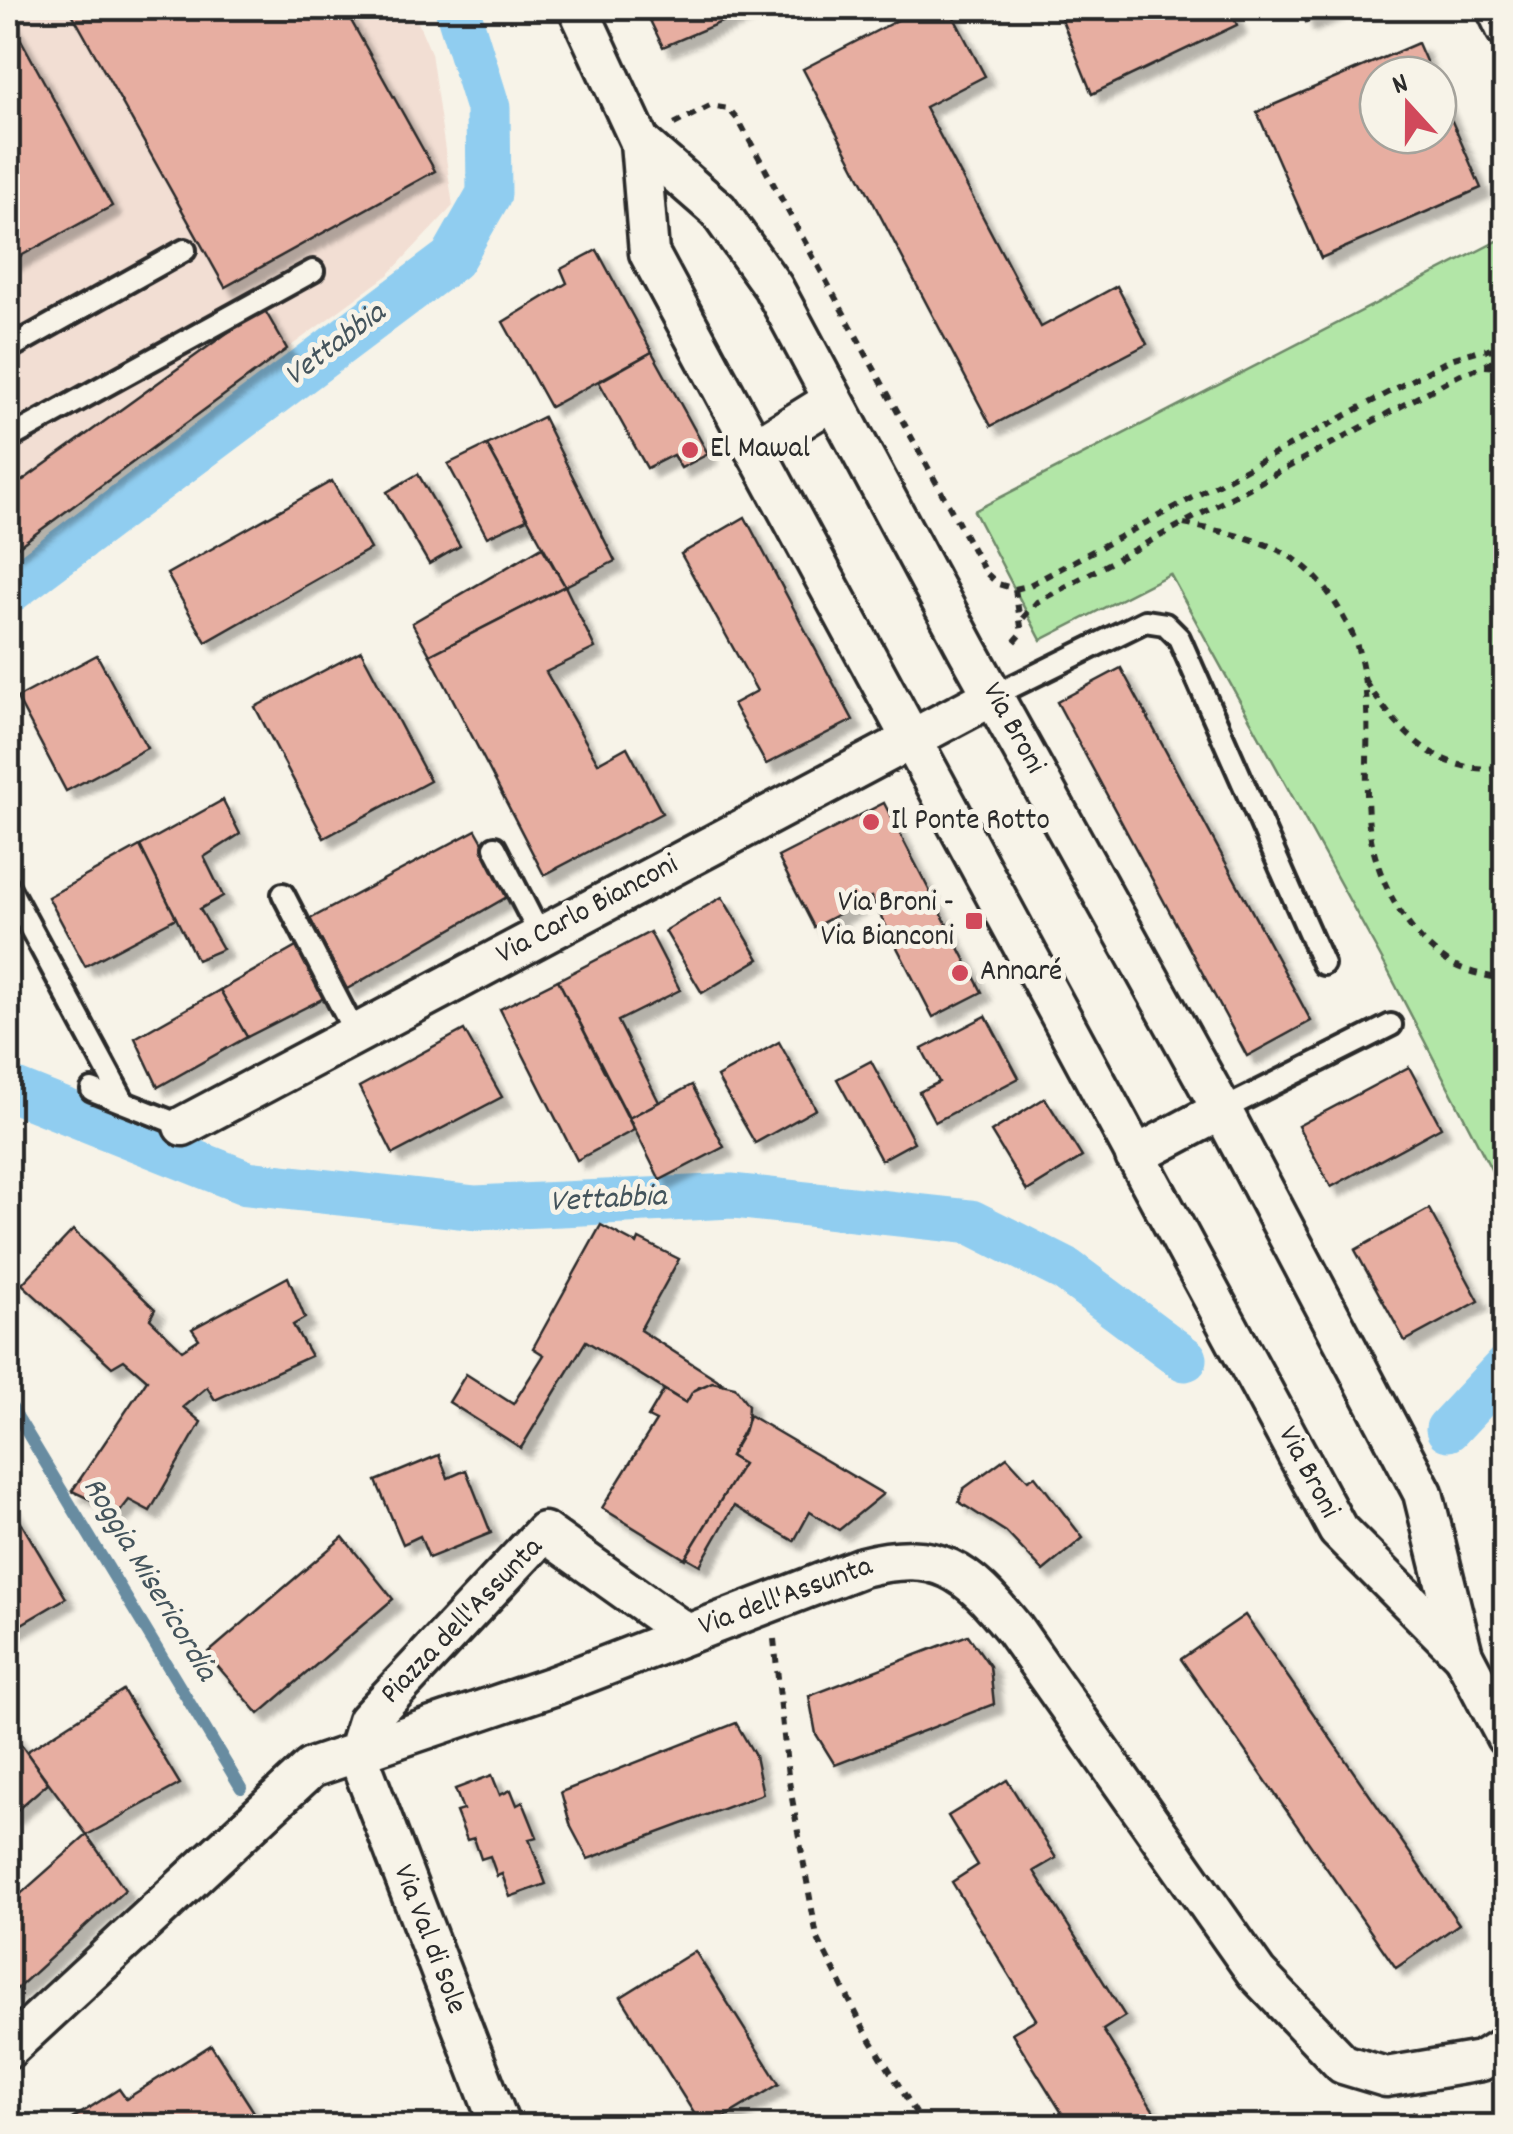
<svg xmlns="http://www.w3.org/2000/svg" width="1513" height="2134" font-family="Dekko,sans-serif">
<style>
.built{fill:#f2ded3}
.green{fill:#b2e6a7;stroke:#6e8869;stroke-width:2.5}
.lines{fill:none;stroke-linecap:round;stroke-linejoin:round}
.stream{stroke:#688ca1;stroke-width:12}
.canal{stroke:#90cdf0;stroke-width:45}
.building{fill:#e7aea1;stroke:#2b2b2b;stroke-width:2.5;filter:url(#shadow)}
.lane-casing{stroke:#2b2b2b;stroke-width:28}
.street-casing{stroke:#2b2b2b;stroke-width:45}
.path{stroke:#2b2b2b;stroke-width:6;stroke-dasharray:8 8;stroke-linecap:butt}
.lane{stroke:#f7f3e8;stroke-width:20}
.street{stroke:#f7f3e8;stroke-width:38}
.poi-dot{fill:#d1495b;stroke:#f7f3e8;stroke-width:4}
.labels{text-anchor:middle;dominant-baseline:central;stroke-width:10;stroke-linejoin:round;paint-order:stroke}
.poi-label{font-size:30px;fill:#2b2b2b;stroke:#f7f3e8;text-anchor:start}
.street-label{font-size:30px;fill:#2b2b2b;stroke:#f7f3e8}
.water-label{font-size:32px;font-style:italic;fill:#44545c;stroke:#f7f3e8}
</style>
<defs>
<filter id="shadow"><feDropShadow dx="9" dy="9" stdDeviation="2.5" flood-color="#0004"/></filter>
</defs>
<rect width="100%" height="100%" fill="#f7f3e8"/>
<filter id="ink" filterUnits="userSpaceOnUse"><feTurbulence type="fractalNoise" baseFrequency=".01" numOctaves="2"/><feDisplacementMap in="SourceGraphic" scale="20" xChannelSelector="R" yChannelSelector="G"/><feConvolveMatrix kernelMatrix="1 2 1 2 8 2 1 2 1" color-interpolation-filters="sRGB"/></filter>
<g filter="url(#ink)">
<polygon class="built" points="8,8 412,8 431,53 453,206 389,274 8,554"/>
<polygon class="green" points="1505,237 1505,1196 1385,965 1170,574 1041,640 974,511"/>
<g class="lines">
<polyline class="stream" points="8,1401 241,1788"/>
<g class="canal">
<polyline points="8,592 452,259 489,194 488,108 457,8"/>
<polyline points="8,1088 247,1183 476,1208 733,1196 971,1222 1066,1270 1185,1359"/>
<polyline points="1448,1429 1506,1367"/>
</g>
</g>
<g class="building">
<polygon points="69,8 344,8 435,171 225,287"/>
<polygon points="644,8 754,8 663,47"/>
<polygon points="921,8 949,8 985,76 925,107 1041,327 1117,286 1147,344 991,426 803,69"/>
<polygon points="1057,8 1230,8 1237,25 1092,94"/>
<polygon points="1300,8 1337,8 1306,22"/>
<polygon points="8,16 112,206 8,263"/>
<polygon points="1418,43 1432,75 1378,75 1378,135 1438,135 1438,89 1481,188 1321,258 1257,112"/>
<polygon points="597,250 652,352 550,407 503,322 567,283 561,269"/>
<polygon points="263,307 287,349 8,554 8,491"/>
<polygon points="652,352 708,454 681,468 673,455 647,468 599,382"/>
<polygon points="543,417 615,561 565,586 487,445"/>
<polygon points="487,445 527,519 487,537 448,464"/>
<polygon points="418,474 460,546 429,564 387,492"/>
<polygon points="332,481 370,549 206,642 167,574"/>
<polygon points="745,517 853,720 766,764 733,704 757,691 681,554"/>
<polygon points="542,547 565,586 430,655 412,623"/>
<polygon points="565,586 595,648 546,672 598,763 627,747 662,813 544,875 430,655"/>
<polygon points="361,651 430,781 324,838 255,707"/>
<polygon points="97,655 147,748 66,791 17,698"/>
<polygon points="1121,668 1311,1021 1247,1056 1057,702"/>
<polygon points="223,800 240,834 204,857 223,896 200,909 223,949 197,960 140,846"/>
<polygon points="884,803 982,992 933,1017 871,897 814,927 778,857"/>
<polygon points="476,830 512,894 347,989 310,919"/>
<polygon points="140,846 176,918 85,966 48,897"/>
<polygon points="722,897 759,959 702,993 665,931"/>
<polygon points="650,932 680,990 618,1021 659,1102 629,1118 558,980"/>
<polygon points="298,946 324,998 247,1037 220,990"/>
<polygon points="558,980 634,1130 577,1160 500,1009"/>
<polygon points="220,990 247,1037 158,1087 135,1038"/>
<polygon points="986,1016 1019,1078 935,1122 919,1092 939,1082 922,1049"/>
<polygon points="464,1030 502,1097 393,1154 359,1087"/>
<polygon points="779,1042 816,1109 755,1143 717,1077"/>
<polygon points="871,1061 914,1142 881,1160 837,1079"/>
<polygon points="1409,1067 1441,1127 1331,1187 1298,1126"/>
<polygon points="692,1085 724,1147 660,1180 629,1118"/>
<polygon points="1045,1098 1082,1157 1027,1191 991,1132"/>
<polygon points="1429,1209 1479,1301 1405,1341 1355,1250"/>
<polygon points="601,1225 637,1244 639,1239 679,1259 640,1330 721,1382 699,1387 686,1403 586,1341 521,1448 449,1402 466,1374 513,1404 544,1355 533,1348"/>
<polygon points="73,1230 155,1309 150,1319 182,1350 199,1339 192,1329 288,1277 305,1318 293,1325 311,1356 215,1400 207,1387 183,1407 201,1422 150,1511 129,1500 119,1513 72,1491 147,1380 124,1360 112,1367 22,1284"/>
<polygon points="712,1382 735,1387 748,1405 747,1424 730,1456 743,1464 685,1559 602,1508 656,1421 648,1417 664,1390 686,1403 693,1391"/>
<polygon points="749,1415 883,1494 839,1530 810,1512 794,1541 734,1506 700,1565 686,1557 743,1464 730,1456 744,1432"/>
<polygon points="439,1455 448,1478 466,1470 491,1533 429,1558 420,1536 403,1544 376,1481"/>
<polygon points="1007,1457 1028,1480 1035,1476 1083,1538 1043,1571 1006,1532 959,1502 963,1489"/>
<polygon points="8,1501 66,1598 8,1632"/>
<polygon points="343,1537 393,1599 259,1714 207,1654"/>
<polygon points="1245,1615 1459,1924 1396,1968 1181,1659"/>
<polygon points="968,1635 990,1666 994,1704 835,1765 816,1734 809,1696"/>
<polygon points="123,1690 180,1784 87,1835 26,1752"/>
<polygon points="736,1723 755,1756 763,1794 588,1859 571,1827 561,1792"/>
<polygon points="8,1726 48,1783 8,1818"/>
<polygon points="492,1775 500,1795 511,1790 517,1805 523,1802 537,1837 529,1839 546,1884 510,1897 502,1874 497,1876 490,1856 481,1859 474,1838 467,1840 456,1812 463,1810 455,1789"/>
<polygon points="1007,1780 1056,1858 1034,1871 1125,2016 1103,2030 1163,2126 1070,2126 1012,2033 1036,2019 952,1882 978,1865 948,1816"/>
<polygon points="87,1835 125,1890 8,1997 8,1905"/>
<polygon points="695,1951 779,2084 710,2126 702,2126 621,1997"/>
<polygon points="211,2045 263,2126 61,2126 119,2089 126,2099"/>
</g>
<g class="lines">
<g class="lane-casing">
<g id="lane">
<polyline points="8,349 185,250"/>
<polyline points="8,439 313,271"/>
<polyline points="993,696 1145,621 1165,624 1179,638 1323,964"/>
<polyline points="495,847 541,937"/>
<polyline points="8,886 124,1102"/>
<polyline points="283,894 355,1033"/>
<polyline points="92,1090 183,1126"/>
<polyline points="1222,1110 1391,1025"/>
</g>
</g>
<g class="street-casing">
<g id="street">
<polyline points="578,8 640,142 649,253 1338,1530 1463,1655"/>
<polyline points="1496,8 1506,29"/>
<polyline points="640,142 718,210 773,287 967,649 1222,1110 1423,1493 1463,1655 1506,1737"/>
<polyline points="754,449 833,400"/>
<polyline points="183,1126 993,696"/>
<polyline points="1135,1156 1222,1110"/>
<polyline points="357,1753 367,1721 544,1532 687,1634"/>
<polyline points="357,1753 500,2126"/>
<path d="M8 2049 311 1768 553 1686 862 1567C939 1548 966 1570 1014 1629L1257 1974 1343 2064 1386 2077 1481 2061 1506 2045"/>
</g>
</g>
<g class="path">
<polyline points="674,124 710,106 729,109 739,121 985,572 998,584 1015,589 1022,633 1011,646"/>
<polyline points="1486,365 1506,353"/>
<path d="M1184 524C1218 531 1256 537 1286 554 1308 566 1327 588 1339 609 1344 620 1352 631 1356 643 1376 702 1362 765 1369 826 1375 876 1404 933 1447 961 1464 972 1487 976 1506 980"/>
<polyline points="1015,589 1028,586 1451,359 1480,350 1506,349"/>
<polyline points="1023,618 1037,602 1461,374 1485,366 1506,367"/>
<path d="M1365 681C1398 731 1439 778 1506 767"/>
<polyline points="774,1639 788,1776 817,1937 864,2029 924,2126"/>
<polyline points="1412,2114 1464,2126"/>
<polyline points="1366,2126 1375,2117"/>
</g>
<use href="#lane" class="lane"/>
<use href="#street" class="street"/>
</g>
</g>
<g class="poi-dot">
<circle cx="690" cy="450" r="10"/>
<circle cx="871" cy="822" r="10"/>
<rect x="964" y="911" width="20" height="20" rx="5"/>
<circle cx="960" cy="973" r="10"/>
</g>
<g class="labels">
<g class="poi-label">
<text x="710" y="450">El Mawal</text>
<text x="891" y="822">Il Ponte Rotto</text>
<text x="954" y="904" text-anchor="end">Via Broni -<tspan x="954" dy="34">Via Bianconi</tspan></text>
<text x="980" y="973">Annaré</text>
</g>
<g class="street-label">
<text transform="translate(1012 729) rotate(61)">Via Broni</text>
<text transform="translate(588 911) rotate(-28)">Via Carlo Bianconi</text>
<text transform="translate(1307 1473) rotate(62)">Via Broni</text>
<text transform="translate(786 1598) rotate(-20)">Via dell'Assunta</text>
<text transform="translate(463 1622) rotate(-46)">Piazza dell'Assunta</text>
<text transform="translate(428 1940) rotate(69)">Via Val di Sole</text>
</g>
<g class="water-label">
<text transform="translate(336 346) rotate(-37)">Vettabbia</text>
<text transform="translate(608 1201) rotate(-3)">Vettabbia</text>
<text transform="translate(148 1580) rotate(59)">Roggia Misericordia</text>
</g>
</g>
<rect width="1513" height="2134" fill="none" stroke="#f7f3e8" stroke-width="40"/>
<rect x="20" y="20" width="1473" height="2094" fill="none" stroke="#2b2b2b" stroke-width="4" filter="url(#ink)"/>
<g transform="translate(1408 105) rotate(339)"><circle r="48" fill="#f7f3e8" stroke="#a5a39c" stroke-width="2.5"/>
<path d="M0-8L18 38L0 25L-18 38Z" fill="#d1495b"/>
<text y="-15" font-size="28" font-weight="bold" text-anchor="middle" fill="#2b2b2b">N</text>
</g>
</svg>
